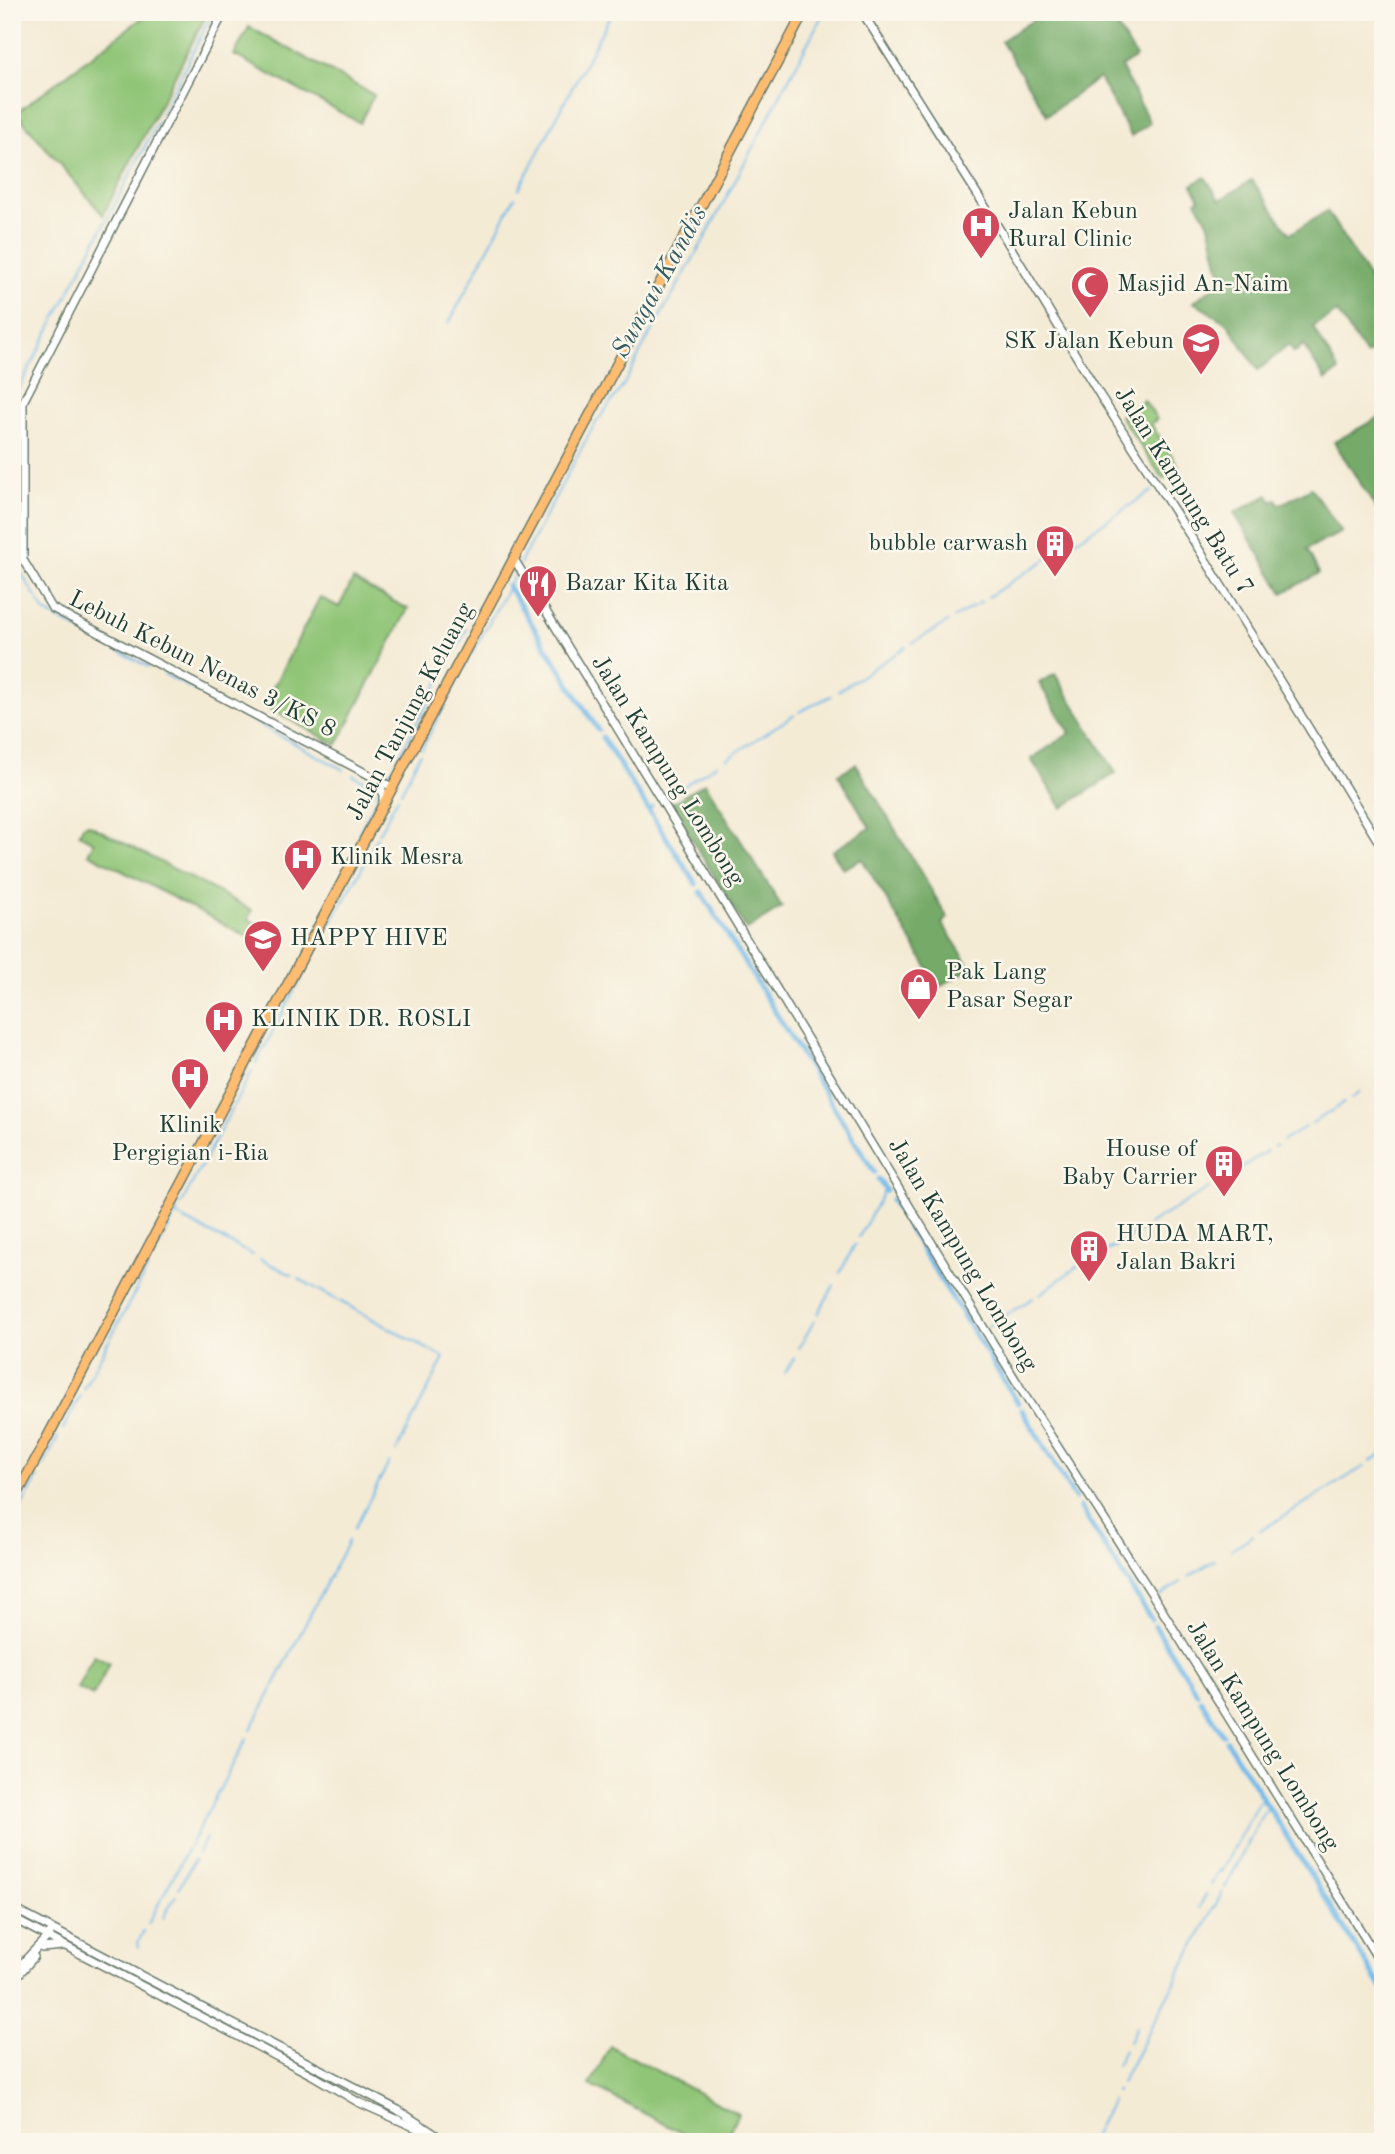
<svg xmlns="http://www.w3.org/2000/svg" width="1395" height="2154" font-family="'Old Standard TT',serif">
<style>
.green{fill:#90c577;stroke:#588156;stroke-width:2}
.forest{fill:#74aa68;stroke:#4a744e;stroke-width:2}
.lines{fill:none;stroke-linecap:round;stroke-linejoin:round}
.stream{stroke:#71b9e9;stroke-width:2}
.canal{stroke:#71b9e9;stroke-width:5}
.minor-casing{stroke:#6a7a6c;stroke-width:10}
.major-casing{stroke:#6a7a6c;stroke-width:12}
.minor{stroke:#fff;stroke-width:7}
.major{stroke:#febc70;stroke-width:9}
.labels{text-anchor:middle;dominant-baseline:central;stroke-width:5;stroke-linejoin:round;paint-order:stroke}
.poi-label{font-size:24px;fill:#1f3d34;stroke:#fbf7ec;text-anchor:start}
.street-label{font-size:24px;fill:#1f3d34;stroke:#fbf7ec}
.water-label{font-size:26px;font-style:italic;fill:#345c61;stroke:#fbf7ec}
</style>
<rect width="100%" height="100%" fill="#fbf7ec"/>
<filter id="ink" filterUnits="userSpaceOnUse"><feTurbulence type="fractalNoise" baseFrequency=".0143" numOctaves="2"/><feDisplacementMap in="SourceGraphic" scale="14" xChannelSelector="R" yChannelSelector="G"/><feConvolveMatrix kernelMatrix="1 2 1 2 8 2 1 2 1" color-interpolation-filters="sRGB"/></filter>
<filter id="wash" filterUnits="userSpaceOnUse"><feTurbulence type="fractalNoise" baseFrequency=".00686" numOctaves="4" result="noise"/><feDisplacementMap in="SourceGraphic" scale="28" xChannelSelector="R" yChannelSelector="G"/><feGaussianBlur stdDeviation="1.57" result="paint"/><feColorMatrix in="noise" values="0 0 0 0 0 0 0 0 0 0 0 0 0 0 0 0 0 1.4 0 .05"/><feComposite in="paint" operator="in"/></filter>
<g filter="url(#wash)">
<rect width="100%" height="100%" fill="#f4ebd5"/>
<g class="green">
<polygon points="150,12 208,12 103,215 16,113"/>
<polygon points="249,27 374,95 360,123 234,55"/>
<polygon points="1144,400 1157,419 1151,424 1180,468 1163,479 1120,416"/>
<polygon points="353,580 408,609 337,745 268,708 267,699 320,597 339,607"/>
<polygon points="88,824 252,910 248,919 260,926 255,937 250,938 88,853 94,842 79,834 83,826"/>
<polygon points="94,1655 110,1663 93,1696 77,1688"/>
<polygon points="610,2046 738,2114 724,2142 699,2142 590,2085"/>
</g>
<g class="forest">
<polygon points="1032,12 1108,12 1136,57 1121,67 1150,123 1131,136 1099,78 1047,115 1001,41 1036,18"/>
<polygon points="1205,177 1220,200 1252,180 1290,234 1327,211 1383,301 1383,343 1366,355 1337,312 1313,327 1339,371 1326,380 1303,345 1294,353 1289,345 1258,370 1228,324 1193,302 1222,281 1209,224 1196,201 1200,199 1192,185"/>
<polygon points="1383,415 1383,519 1334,442"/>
<polygon points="1311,488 1342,532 1307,549 1319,573 1283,593 1234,513 1268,495 1272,502 1276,499 1280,505"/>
<polygon points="1055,674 1116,773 1062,808 1031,759 1070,733 1039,683"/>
<polygon points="856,764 948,918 942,923 971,968 939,987 862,859 843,869 832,851 870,828 838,774"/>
<polygon points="705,783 782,907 747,930 670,804"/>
</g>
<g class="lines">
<g class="stream">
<polyline points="161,115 213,12"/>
<polyline points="519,189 612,12"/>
<polyline points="449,323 515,197"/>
<polyline points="15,396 158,121"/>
<polyline points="12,402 12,401"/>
<polyline points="12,455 12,526"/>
<polyline points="1071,544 1152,491"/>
<polyline points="12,552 14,561 45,612 149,667"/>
<polyline points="520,563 593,427 623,386 650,334 705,238 824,12"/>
<polyline points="988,597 1064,548"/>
<polyline points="977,604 981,602"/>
<polyline points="954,618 974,606"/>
<polyline points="912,643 948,622"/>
<polyline points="472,654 515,574"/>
<polyline points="164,674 344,770"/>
<polyline points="838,691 906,647"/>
<polyline points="799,712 831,696"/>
<polyline points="422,749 468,660"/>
<polyline points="726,759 794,715"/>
<polyline points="383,771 392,770 467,629"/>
<polyline points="353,775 373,785 378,796 358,835"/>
<polyline points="401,792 420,754"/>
<polyline points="666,798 717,764"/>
<polyline points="649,810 653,806"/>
<polyline points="379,833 398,797"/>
<path d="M317 948C337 911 360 876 377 837"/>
<polyline points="301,978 315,952"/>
<polyline points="297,987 300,981"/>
<polyline points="256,1063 295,990"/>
<polyline points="1351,1099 1360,1092"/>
<polyline points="1312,1123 1344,1103"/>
<polyline points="1283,1141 1305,1127"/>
<polyline points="1274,1147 1276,1145"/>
<polyline points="1237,1170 1267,1151"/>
<polyline points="1230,1175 1231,1174"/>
<polyline points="1216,1183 1223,1179"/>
<polyline points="180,1206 252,1071"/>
<polyline points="175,1215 253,1255"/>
<polyline points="1148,1225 1209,1188"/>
<polyline points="859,1237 885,1189"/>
<polyline points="1124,1241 1141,1230"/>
<polyline points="260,1259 292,1275"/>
<polyline points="151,1261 178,1210"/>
<polyline points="1085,1262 1117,1245"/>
<polyline points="840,1273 855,1244"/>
<polyline points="299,1279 444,1358 396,1452"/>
<polyline points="1040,1294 1078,1266"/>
<polyline points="818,1314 834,1285"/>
<polyline points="987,1327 1033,1298"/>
<polyline points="799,1348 814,1321"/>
<polyline points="785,1373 794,1358"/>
<polyline points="83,1389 148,1268"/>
<polyline points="63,1429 80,1396"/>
<polyline points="1371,1461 1383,1454"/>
<polyline points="43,1467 58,1437"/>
<polyline points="19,1510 38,1478"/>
<polyline points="12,1523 15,1517"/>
<polyline points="354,1529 389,1463"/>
<polyline points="1260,1531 1365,1466"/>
<polyline points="1231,1550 1253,1535"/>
<polyline points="1188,1577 1215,1560"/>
<polyline points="1160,1596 1181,1582"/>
<polyline points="251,1730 348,1541"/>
<polyline points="198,1853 206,1838"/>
<polyline points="1211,1885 1219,1870 1221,1872 1258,1803 1263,1798"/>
<polyline points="179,1888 194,1860"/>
<polyline points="1225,1888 1263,1813 1269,1808"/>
<polyline points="1199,1908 1206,1894"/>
<polyline points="163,1918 176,1895"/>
<polyline points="148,1924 247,1738"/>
<polyline points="139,1947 138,1942 144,1931"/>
<polyline points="1129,2042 1136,2027"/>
<polyline points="1116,2065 1124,2050"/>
<polyline points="1121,2083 1222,1893"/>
<polyline points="1116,2092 1117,2090"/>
<polyline points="1090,2142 1112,2100"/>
</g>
<g class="canal">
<polyline points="508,586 598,730"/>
<polyline points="602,737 696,884"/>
<polyline points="701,892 874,1172"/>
<polyline points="878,1179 886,1191"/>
<polyline points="891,1200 1018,1403"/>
<polyline points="1022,1410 1075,1498"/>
<polyline points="1080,1507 1151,1619"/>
<polyline points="1155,1626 1197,1693"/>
<polyline points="1201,1700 1223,1735"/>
<polyline points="1227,1741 1383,1990"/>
</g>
</g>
</g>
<g filter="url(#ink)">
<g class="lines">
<g class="minor-casing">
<g id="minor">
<polyline points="224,12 23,402 23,560 52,608 392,787"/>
<polyline points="862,12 1005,238 1101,397 1200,551 1383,849"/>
<polyline points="514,559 1029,1402 1152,1594 1383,1967"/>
<polyline points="379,779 383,794 383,804"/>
<polyline points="12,1908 398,2110 439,2137"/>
<polyline points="12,1918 312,2075 358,2102 432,2135"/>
<polyline points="42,1948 62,1946"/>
<polyline points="12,1974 50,1934"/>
<polyline points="12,1982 34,1957"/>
</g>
</g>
<g class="major-casing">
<polyline id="major" points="12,1504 804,12"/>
</g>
<use href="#minor" class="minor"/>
<use href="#major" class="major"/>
</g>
</g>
<defs>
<g id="hospital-pin" transform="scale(2.0125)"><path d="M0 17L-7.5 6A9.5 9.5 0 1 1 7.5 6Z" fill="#d1495b" stroke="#fbf7ec"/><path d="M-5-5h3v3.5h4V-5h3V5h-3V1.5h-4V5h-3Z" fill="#fff"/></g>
<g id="mosque-pin" transform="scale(2.0125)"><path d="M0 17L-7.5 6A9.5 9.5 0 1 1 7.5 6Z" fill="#d1495b" stroke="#fbf7ec"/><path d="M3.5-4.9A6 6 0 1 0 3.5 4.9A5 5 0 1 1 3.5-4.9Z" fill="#fff"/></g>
<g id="school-pin" transform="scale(2.0125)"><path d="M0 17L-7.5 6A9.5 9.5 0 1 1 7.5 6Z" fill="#d1495b" stroke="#fbf7ec"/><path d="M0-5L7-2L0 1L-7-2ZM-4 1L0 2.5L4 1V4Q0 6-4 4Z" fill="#fff"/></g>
<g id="building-pin" transform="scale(2.0125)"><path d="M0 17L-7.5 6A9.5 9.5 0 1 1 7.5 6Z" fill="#d1495b" stroke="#fbf7ec"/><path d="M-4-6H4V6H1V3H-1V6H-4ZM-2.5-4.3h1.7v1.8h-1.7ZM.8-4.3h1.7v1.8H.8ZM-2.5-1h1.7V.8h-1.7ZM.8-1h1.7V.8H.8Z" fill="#fff"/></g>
<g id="restaurant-pin" transform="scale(2.0125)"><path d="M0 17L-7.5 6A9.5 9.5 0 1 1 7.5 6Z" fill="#d1495b" stroke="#fbf7ec"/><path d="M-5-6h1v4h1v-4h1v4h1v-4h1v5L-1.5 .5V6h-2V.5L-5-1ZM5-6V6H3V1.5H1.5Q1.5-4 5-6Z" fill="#fff"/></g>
<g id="shop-pin" transform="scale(2.0125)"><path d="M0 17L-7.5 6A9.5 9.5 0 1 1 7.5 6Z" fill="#d1495b" stroke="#fbf7ec"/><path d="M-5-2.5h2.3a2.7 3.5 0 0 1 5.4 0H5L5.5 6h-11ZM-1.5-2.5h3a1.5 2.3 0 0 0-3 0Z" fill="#fff"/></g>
</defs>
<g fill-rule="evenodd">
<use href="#hospital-pin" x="981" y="226"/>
<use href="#mosque-pin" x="1090" y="285"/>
<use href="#school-pin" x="1201" y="342"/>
<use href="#building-pin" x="1055" y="544"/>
<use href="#restaurant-pin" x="538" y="584"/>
<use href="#hospital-pin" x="303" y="858"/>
<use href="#school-pin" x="263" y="939"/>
<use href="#shop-pin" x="919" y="987"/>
<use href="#hospital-pin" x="224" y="1020"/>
<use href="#hospital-pin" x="190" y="1077"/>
<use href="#building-pin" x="1224" y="1164"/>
<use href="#building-pin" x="1089" y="1249"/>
</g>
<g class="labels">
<g class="poi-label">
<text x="1008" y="212">Jalan Kebun<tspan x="1008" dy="28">Rural Clinic</tspan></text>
<text x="1117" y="285">Masjid An-Naim</text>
<text x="1174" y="342" text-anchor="end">SK Jalan Kebun</text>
<text x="1028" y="544" text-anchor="end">bubble carwash</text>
<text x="565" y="584">Bazar Kita Kita</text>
<text x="330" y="858">Klinik Mesra</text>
<text x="290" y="939">HAPPY HIVE</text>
<text x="946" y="973">Pak Lang<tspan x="946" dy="28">Pasar Segar</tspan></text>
<text x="251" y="1020">KLINIK DR. ROSLI</text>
<text x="190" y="1126" text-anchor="middle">Klinik<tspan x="190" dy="28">Pergigian i-Ria</tspan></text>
<text x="1197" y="1150" text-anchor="end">House of<tspan x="1197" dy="28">Baby Carrier</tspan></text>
<text x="1116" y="1235">HUDA MART,<tspan x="1116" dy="28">Jalan Bakri</tspan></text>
</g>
<g class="street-label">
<text transform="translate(1183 491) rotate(58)">Jalan Kampung Batu 7</text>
<text transform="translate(202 665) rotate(27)">Lebuh Kebun Nenas 3/KS 8</text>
<text transform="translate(411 712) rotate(-62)">Jalan Tanjung Keluang</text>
<text transform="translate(667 771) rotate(58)">Jalan Kampung Lombong</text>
<text transform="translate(962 1255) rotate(59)">Jalan Kampung Lombong</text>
<text transform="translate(1262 1736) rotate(58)">Jalan Kampung Lombong</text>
</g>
<g class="water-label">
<text transform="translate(660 282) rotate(-61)">Sungai Kandis</text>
</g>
</g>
<rect width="1395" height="2154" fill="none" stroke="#fbf7ec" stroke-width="42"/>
</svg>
